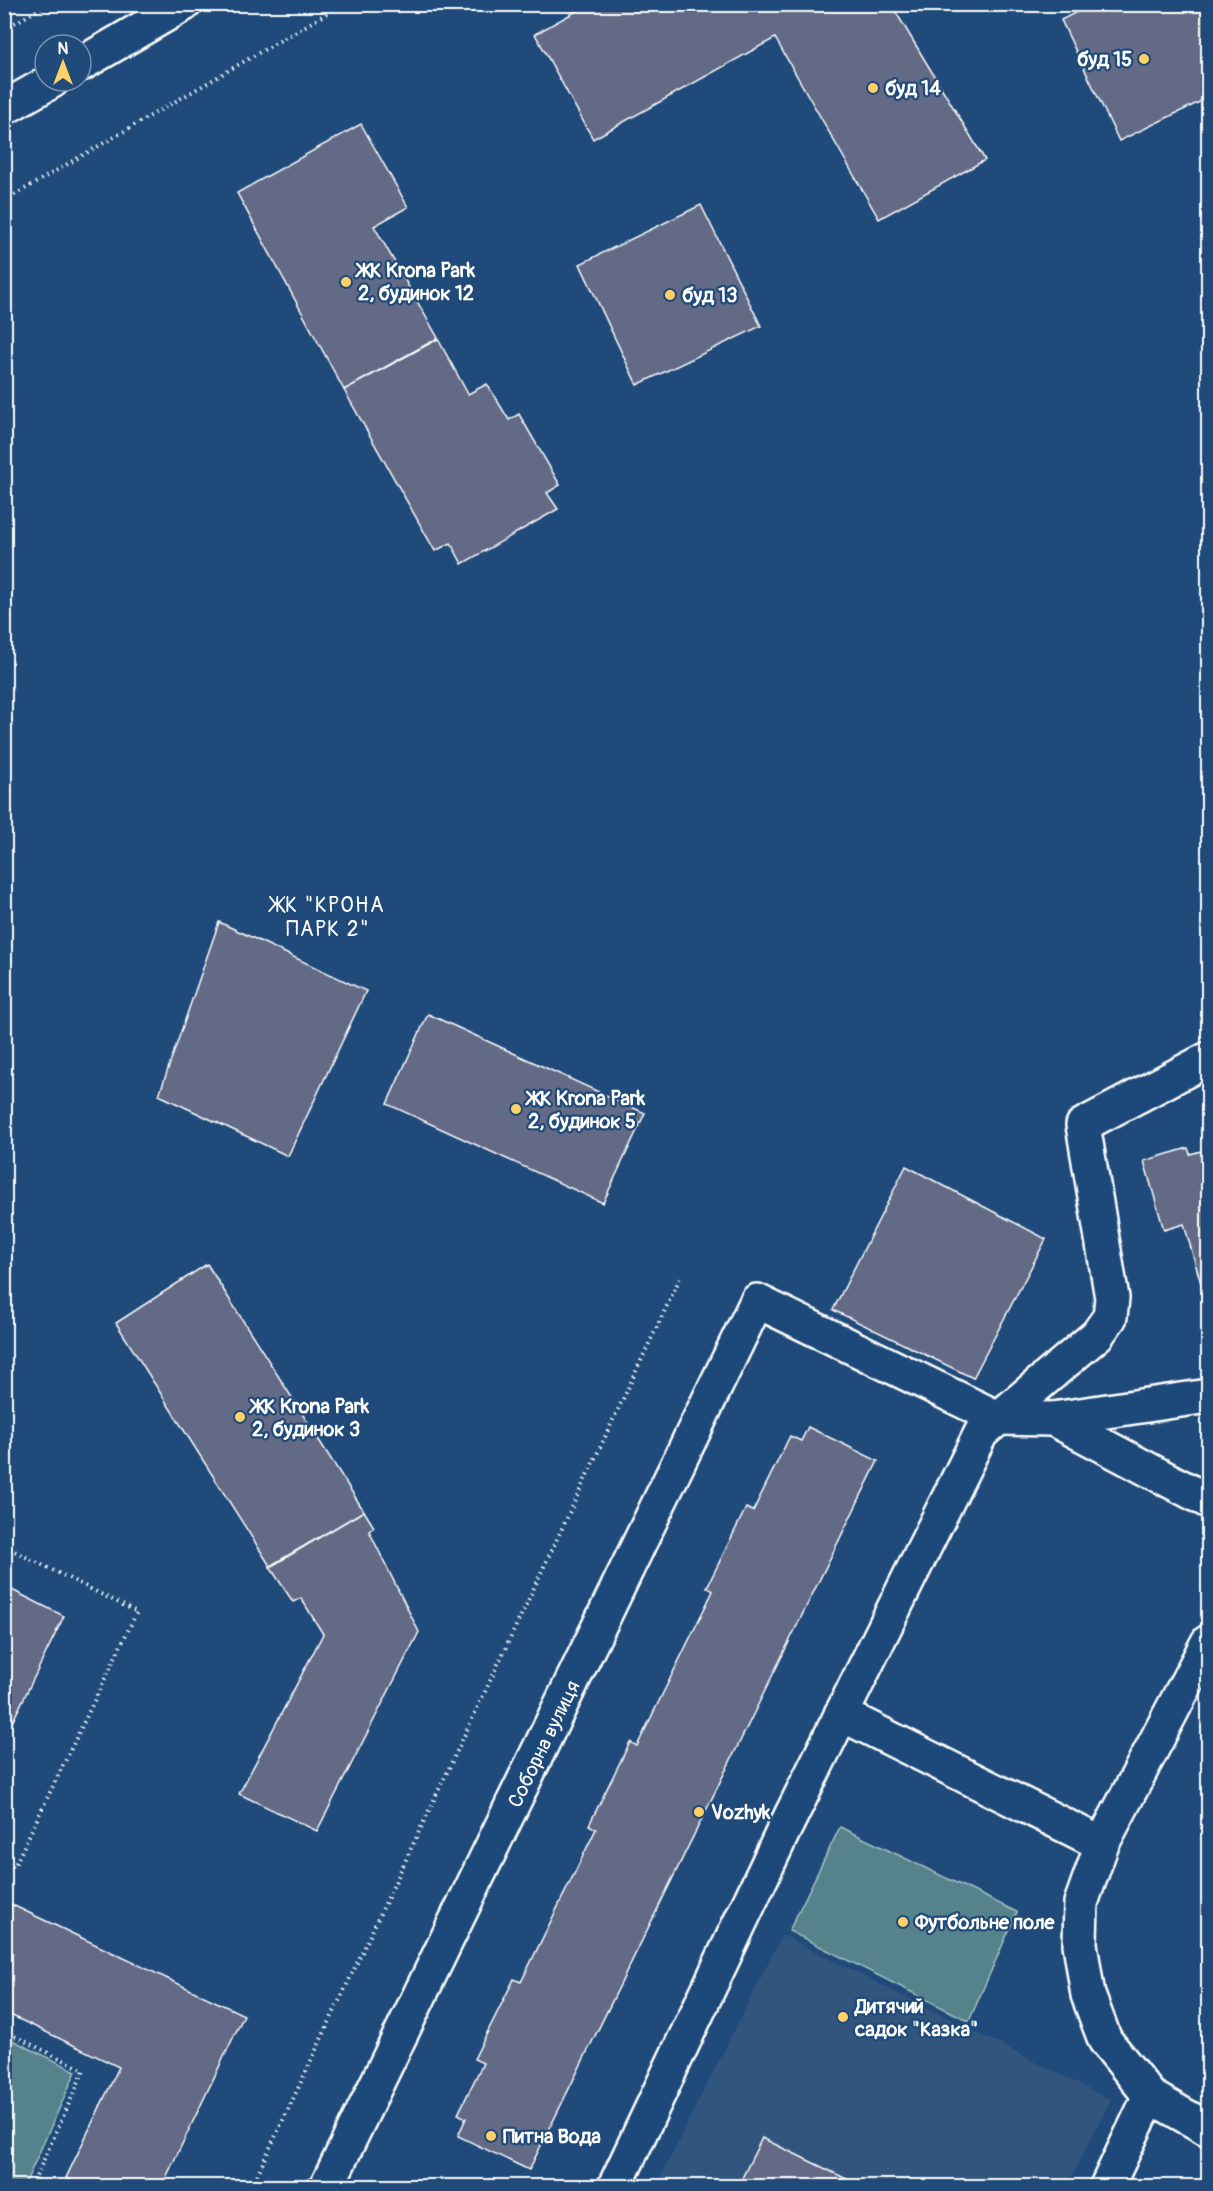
<svg xmlns="http://www.w3.org/2000/svg" width="1213" height="2191" font-family="Pangolin,sans-serif">
<style>
.built{fill:#33547e}
.green{fill:#55828b;stroke:#aac0c5;stroke-width:1.5}
.building{fill:#636b86;stroke:#fff;stroke-width:1.5}
.lines{fill:none;stroke-linecap:round;stroke-linejoin:round}
.minor-casing{stroke:#fff;stroke-width:38}
.path{stroke:#fff;stroke-width:4;stroke-dasharray:1.5 4.5;stroke-linecap:butt}
.minor{stroke:#1f4a7a;stroke-width:33}
.poi-dot{fill:#ffd166;stroke:#1f4a7a;stroke-width:2}
.labels{text-anchor:middle;dominant-baseline:central;stroke-width:4.5;stroke-linejoin:round;paint-order:stroke}
.poi-label{font-size:20px;font-weight:bold;fill:#fff;stroke:#1f4a7a;text-anchor:start}
.street-label{font-size:20px;fill:#fff;stroke:#1f4a7a}
.neighbourhood-label{font-size:21px;letter-spacing:1.5px;fill:#fff;stroke:#1f4a7a}
</style>
<rect width="100%" height="100%" fill="#1f4a7a"/>
<filter id="ink" filterUnits="userSpaceOnUse"><feTurbulence type="fractalNoise" baseFrequency=".0167" numOctaves="2"/><feDisplacementMap in="SourceGraphic" scale="12" xChannelSelector="R" yChannelSelector="G"/><feConvolveMatrix kernelMatrix="1 2 1 2 8 2 1 2 1" color-interpolation-filters="sRGB"/></filter>
<g filter="url(#ink)">
<polygon class="built" points="782,1935 1111,2100 1067,2186 656,2186"/>
<g class="green">
<polygon points="840,1827 1017,1912 969,2021 789,1931"/>
<polygon points="4,2036 76,2071 26,2182 35,2186 5,2186"/>
</g>
<g class="building">
<polygon points="589,4 891,4 985,160 879,219 775,38 593,139 535,34"/>
<polygon points="1092,4 1204,4 1208,14 1208,98 1119,141 1061,20"/>
<polygon points="361,124 408,207 374,226 438,338 344,390 237,193"/>
<polygon points="701,205 761,326 637,385 580,264"/>
<polygon points="438,339 468,394 487,384 509,420 519,414 560,485 547,493 558,509 462,564 451,543 435,551 344,390"/>
<polygon points="219,922 366,991 288,1156 159,1095"/>
<polygon points="428,1014 645,1113 603,1203 387,1104"/>
<polygon points="1188,1148 1190,1154 1208,1149 1208,1308 1184,1224 1164,1230 1144,1161"/>
<polygon points="906,1166 1046,1239 973,1378 833,1310"/>
<polygon points="207,1264 364,1511 270,1566 116,1323"/>
<polygon points="808,1427 878,1461 529,2170 458,2136 466,2118 458,2114 483,2063 474,2059 514,1979 521,1982 596,1829 589,1825 630,1742 637,1746 713,1591 707,1587 746,1508 753,1511 790,1436 801,1441"/>
<polygon points="364,1511 374,1527 369,1531 419,1632 317,1831 239,1794 323,1634 301,1598 293,1602 270,1567"/>
<polygon points="4,1586 64,1616 4,1739"/>
<polygon points="4,1901 244,2015 162,2186 83,2186 66,2178 119,2067 4,2012"/>
<polygon points="762,2138 861,2186 738,2186"/>
</g>
<g class="lines">
<g class="minor-casing">
<g id="minor">
<polyline points="81,64 184,4"/>
<polyline points="4,108 52,81"/>
<polyline points="1053,1419 1208,1396"/>
<polyline points="1208,1642 1102,1844 1081,1903 1080,1944 1088,1995 1105,2040 1150,2096 1208,2129"/>
<polyline points="841,1714 1102,1844"/>
<polyline points="327,2186 757,1301 998,1418 1053,1419 1208,1501"/>
<polyline points="615,2186 782,1834 981,1433 1097,1335 1110,1317 1112,1298 1083,1125 1208,1059"/>
<polyline points="1107,2186 1150,2096"/>
</g>
</g>
<g class="path">
<polyline points="4,29 48,4"/>
<polyline points="4,201 343,4"/>
<polyline points="4,1546 137,1612 14,1867 4,1862"/>
<polyline points="4,2031 84,2070 35,2179 51,2186"/>
<polyline points="252,2186 680,1278"/>
</g>
<use href="#minor" class="minor"/>
</g>
</g>
<g class="poi-dot">
<circle cx="1144" cy="59" r="6"/>
<circle cx="873" cy="88" r="6"/>
<circle cx="346" cy="282" r="6"/>
<circle cx="670" cy="295" r="6"/>
<circle cx="516" cy="1109" r="6"/>
<circle cx="240" cy="1417" r="6"/>
<circle cx="699" cy="1812" r="6"/>
<circle cx="903" cy="1922" r="6"/>
<circle cx="843" cy="2017" r="6"/>
<circle cx="491" cy="2136" r="6"/>
</g>
<g class="labels">
<g class="poi-label">
<text x="1132" y="59" text-anchor="end">буд 15</text>
<text x="885" y="88">буд 14</text>
<text x="358" y="270">ЖК Krona Park<tspan x="358" dy="23">2, будинок 12</tspan></text>
<text x="682" y="295">буд 13</text>
<text x="528" y="1098">ЖК Krona Park<tspan x="528" dy="23">2, будинок 5</tspan></text>
<text x="252" y="1406">ЖК Krona Park<tspan x="252" dy="23">2, будинок 3</tspan></text>
<text x="711" y="1812">Vozhyk</text>
<text x="915" y="1922">Футбольне поле</text>
<text x="855" y="2006">Дитячий<tspan x="855" dy="23">садок "Казка"</tspan></text>
<text x="503" y="2136">Питна Вода</text>
</g>
<g class="street-label">
<text transform="translate(544 1744) rotate(-64)">Соборна вулиця</text>
</g>
<g class="neighbourhood-label">
<text x="328" y="905">ЖК "КРОНА<tspan x="328" dy="24">ПАРК 2"</tspan></text>
</g>
</g>
<rect width="1213" height="2191" fill="none" stroke="#1f4a7a" stroke-width="24"/>
<rect x="12" y="12" width="1189" height="2167" fill="none" stroke="#fff" stroke-width="2" filter="url(#ink)"/>
<g transform="translate(63 63)"><circle r="28" fill="#1f4a7a" stroke="#7992af" stroke-width="1.5"/>
<path d="M0-4.5L10 22L0 15L-10 22Z" fill="#ffd166"/>
<text y="-9" font-size="16" font-weight="bold" text-anchor="middle" fill="#ffffff">N</text>
</g>
</svg>
